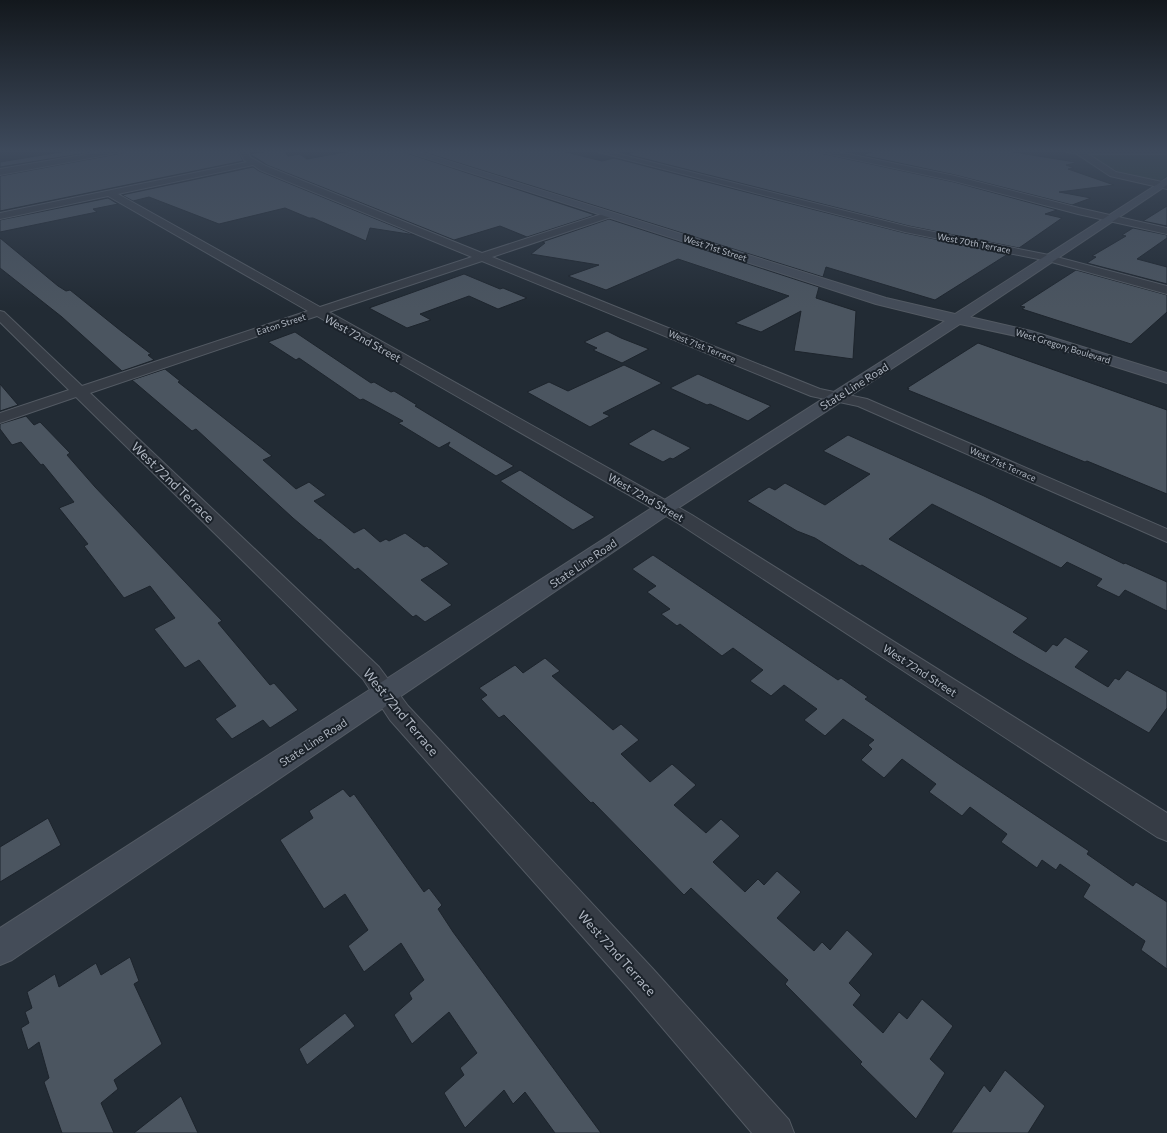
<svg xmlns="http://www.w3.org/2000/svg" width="1167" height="1133" font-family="Commissioner,sans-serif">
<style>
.green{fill:#2b3d3c}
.building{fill:#4b5560;stroke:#1d242c}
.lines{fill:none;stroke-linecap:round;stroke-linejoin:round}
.street-casing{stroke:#535a63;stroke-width:2}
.secondary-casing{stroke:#535a63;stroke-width:2}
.street{fill:#363c45;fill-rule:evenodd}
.secondary{fill:#444c58;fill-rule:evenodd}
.labels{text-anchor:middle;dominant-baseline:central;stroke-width:4;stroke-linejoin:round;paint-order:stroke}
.far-street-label{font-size:9px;fill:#b0b7c2;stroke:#1b222a}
.street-label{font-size:11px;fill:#b0b7c2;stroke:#1b222a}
.near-street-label{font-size:13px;fill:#b0b7c2;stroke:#1b222a}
</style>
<rect width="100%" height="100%" fill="#222b34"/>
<path class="green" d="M1167 153V176C1164 178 1162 180 1159 180 1143 184 1101 166 1091 155Z"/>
<g class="building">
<polygon points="73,150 105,150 0,167 0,162"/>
<polygon points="127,150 238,150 243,161 0,211 0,176 122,153"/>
<polygon points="273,150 284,150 288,156 300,154 307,159 356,150 400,150 401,151 595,215 527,237 500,226 454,240 267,165 250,154"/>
<polygon points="417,150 558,150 602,161 614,158 905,233 1008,254 935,300 826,267 823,277"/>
<polygon points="644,150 815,150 820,153 954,182 1057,210 1045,214 1062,218 1019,248 909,226 626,154"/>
<polygon points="878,150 1001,150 1075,162 1075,163 1066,165 1074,168 1068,169 1114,185 1059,192 1091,198 1072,205 955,175 862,155"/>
<polygon points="253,167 259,171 415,235 370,228 366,241 313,218 309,218 285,208 219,224 149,197 133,201 122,195"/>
<polygon points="108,198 118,204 93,209 97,212 0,232 0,220"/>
<polygon points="1167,206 1167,226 1143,221"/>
<polygon points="609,219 819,287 816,298 856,311 853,359 794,351 801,311 761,332 735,323 789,296 678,259 606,290 568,276 599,265 531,254 545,243 542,242"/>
<polygon points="1133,228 1167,235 1167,238 1137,259 1167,267 1167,284 1087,263 1096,257 1092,256 1126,236 1122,235"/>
<polygon points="0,238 58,286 66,291 70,290 121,331 151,354 148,355 154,360 122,371 62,317 0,268"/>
<polygon points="1076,270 1167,295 1167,312 1131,344 1022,309 1025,307 1020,306"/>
<polygon points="464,274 500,289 503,288 527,298 498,309 469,296 420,314 431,320 407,328 369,308"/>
<polygon points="607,331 621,338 649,349 622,363 593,350 597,348 584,342"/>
<polygon points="295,332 371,383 374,382 391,392 394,391 417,405 415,406 514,466 496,476 448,446 450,442 439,448 398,423 403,421 363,399 360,400 299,358 296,360 268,342"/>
<polygon points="978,343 1167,410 1167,494 1087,461 1085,462 908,390 909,388 907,388"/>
<polygon points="624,365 662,383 603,413 610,416 590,427 527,392 549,382 568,391"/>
<polygon points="165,369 180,381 178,382 272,456 263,460 296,489 309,482 326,495 314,501 354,533 364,528 380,542 386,539 389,541 405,533 424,547 427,546 449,564 421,580 452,605 425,622 416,615 413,617 358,568 355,570 320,539 319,540 293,518 196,429 192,431 132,380"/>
<polygon points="698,374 734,390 771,406 748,421 710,404 707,405 670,388"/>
<polygon points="0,384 18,405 0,411"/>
<polygon points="26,416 34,425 40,422 70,453 67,455 95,487 222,621 218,623 270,685 274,683 298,710 270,728 263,720 232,739 215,719 236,706 199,660 185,668 154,629 175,618 150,586 124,598 84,546 88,544 59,508 74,502 70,497 43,464 41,465 21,442 12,445 0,429 0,424"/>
<polygon points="653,429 691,448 673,459 670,458 663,462 628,444"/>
<polygon points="848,435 984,496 1124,564 1125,563 1167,582 1167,611 1125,590 1119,597 1096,586 1102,579 1067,562 1061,568 932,504 889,539 1028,618 1013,632 1046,652 1053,644 1057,646 1065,637 1089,651 1075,667 1108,687 1115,678 1119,680 1127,670 1167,692 1167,708 1149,733 1018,658 862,565 860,566 815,538 797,531 747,501 769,487 775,490 785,483 825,505 870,474 823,451"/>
<polygon points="520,470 566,499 595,517 573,530 500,481"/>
<polygon points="653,555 838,680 841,678 868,697 865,699 956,762 1089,851 1087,854 1133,886 1136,882 1167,902 1167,969 1141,950 1145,941 1083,897 1090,885 1060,864 1056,870 1042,860 1037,868 1001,842 1007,834 970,807 962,816 929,792 936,784 902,759 884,778 861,760 872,749 868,745 874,740 843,719 825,736 804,720 817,709 784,685 771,696 750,681 763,670 733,648 722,656 680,624 677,626 661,614 670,609 647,592 656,586 632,569"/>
<polygon points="545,658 560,671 552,676 613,730 621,724 639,740 621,754 650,782 672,764 696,785 674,805 706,833 721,819 740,836 713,862 745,892 758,879 764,885 777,871 801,892 777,918 814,951 822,942 830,950 847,930 873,954 849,983 861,995 853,1005 883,1033 899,1012 907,1019 922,999 953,1026 930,1059 945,1073 916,1119 860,1064 862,1062 785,984 788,980 691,888 684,895 593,802 591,803 504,715 499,718 481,699 487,695 479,688 515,665 523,673"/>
<polygon points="343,789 350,797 354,794 424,892 429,888 442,905 438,909 453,932 601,1133 555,1133 525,1092 513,1104 504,1090 465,1128 444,1093 464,1075 460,1068 477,1053 449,1012 412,1044 394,1015 412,999 409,993 424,980 401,943 364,972 348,946 368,930 345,894 324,909 280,840 313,818 309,811"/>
<polygon points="48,818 61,845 0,882 0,847"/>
<polygon points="130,957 139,981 134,984 162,1044 114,1080 118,1089 101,1103 114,1133 62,1133 44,1082 49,1078 39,1042 28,1050 21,1028 29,1023 25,1012 32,1008 27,992 55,974 59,987 96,963 101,975"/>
<polygon points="345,1013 355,1026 307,1065 299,1049"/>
<polygon points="1005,1070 1045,1106 1028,1133 951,1133 984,1085 990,1092"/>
<polygon points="181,1096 198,1133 134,1133"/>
</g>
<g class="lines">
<g class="street-casing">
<g id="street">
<polygon points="111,150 126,150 122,152 0,175 0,169"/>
<path d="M239 150H247L250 157 266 166 482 253 605 213H611L613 215 611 217 492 257 820 389 867 399 1167 529V542L858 406 811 396 482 261 329 312 692 515 1167 813V841L1157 837 678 523 317 316 90 393 379 667 408 706 653 969 789 1120 794 1133H752L631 991 390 720 363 679 76 397 0 423V413L69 390 0 322V311L4 312 82 386 308 311 108 196 0 219V213L247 162 244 160ZM253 165 260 170 472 257 320 307 118 194Z"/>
<polygon points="591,150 603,150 909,227 1049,255 1167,286 1167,294 1048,261 905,232"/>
<polygon points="816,150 829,150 955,176 1079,208 1167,228 1167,234 1078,214 954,181 820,152"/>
<polygon points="1060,150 1167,150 1167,154 1088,154 1116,172 1167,183 1167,189 1110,176 1077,154"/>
</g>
</g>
<g class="secondary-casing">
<polygon id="secondary" points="401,150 413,150 886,298 955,314 1167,178 1167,185 970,317 1031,331 1167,373 1167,383 1021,337 960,324 672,512 12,960 0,965 0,928 658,504 945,321 876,304"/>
</g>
<use href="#street" class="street"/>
<use href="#secondary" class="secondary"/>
</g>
<linearGradient id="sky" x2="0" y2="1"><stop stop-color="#13181d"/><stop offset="0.49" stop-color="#3e4a5c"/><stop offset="1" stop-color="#3e4a5c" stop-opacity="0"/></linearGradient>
<rect width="1167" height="308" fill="url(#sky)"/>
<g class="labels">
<g class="far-street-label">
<text transform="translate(974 243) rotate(11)">West 70th Terrace</text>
<text transform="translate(715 248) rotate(18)">West 71st Street</text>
<text transform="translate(281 324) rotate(-18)">Eaton Street</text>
<text transform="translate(702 346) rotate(22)">West 71st Terrace</text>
<text transform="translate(1063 346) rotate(17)">West Gregory Boulevard</text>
<text transform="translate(1003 464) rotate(24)">West 71st Terrace</text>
</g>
<g class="street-label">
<text transform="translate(363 338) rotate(29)">West 72nd Street</text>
<text transform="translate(854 386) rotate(-32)">State Line Road</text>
<text transform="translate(646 497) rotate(30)">West 72nd Street</text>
<text transform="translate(583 563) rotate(-34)">State Line Road</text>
<text transform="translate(920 670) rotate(33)">West 72nd Street</text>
<text transform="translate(313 742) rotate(-33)">State Line Road</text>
</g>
<g class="near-street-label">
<text transform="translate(173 482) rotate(44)">West 72nd Terrace</text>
<text transform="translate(401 712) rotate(50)">West 72nd Terrace</text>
<text transform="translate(617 953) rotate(48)">West 72nd Terrace</text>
</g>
</g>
</svg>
